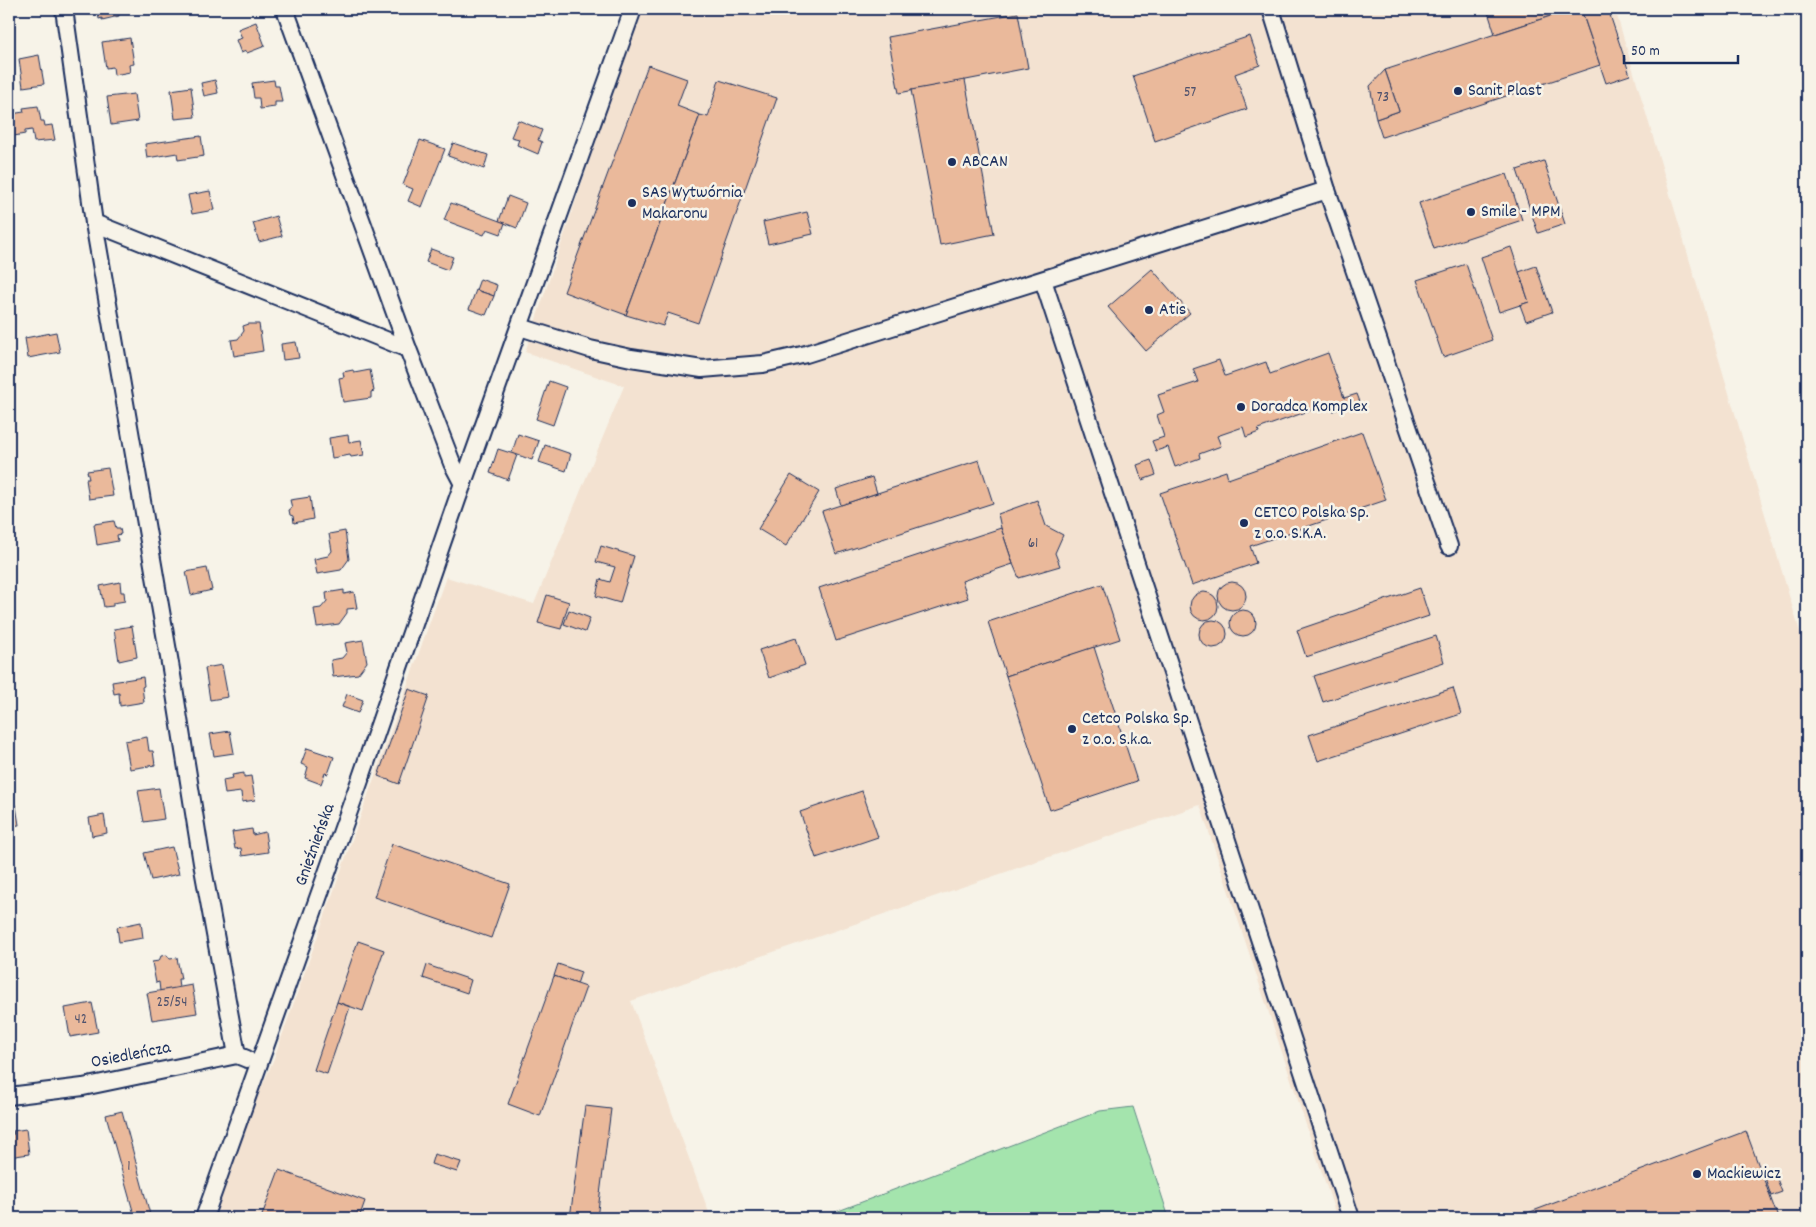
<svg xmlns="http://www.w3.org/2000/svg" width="1816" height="1227" font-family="Dekko,sans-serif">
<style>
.built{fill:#f3e2d1}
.green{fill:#a4e4ad;stroke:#608a86}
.building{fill:#eab99b;stroke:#1b2f5e}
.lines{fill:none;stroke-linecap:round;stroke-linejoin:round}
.minor-casing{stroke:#1b2f5e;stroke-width:20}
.minor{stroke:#f7f3e8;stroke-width:16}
.poi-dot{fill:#1b2f5e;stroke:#f7f3e8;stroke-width:2}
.labels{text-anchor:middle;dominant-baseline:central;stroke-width:5;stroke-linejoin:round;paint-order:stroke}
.number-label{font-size:15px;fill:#4f526d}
.poi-label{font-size:18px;fill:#1b2f5e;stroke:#f7f3e8;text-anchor:start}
.street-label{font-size:18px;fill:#1b2f5e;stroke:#f7f3e8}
</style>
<rect width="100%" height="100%" fill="#f7f3e8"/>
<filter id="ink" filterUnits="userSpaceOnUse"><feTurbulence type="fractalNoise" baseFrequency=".02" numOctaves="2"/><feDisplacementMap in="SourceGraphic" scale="10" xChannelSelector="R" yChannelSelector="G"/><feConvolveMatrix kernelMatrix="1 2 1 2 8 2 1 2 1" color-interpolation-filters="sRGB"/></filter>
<g filter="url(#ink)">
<polygon class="built" points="641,9 1615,9 1807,656 1807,1218 1337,1218 1200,805 631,1001 711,1218 213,1218 245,1125 273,1061 446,577 534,604 624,386 525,352 630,39"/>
<polygon class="green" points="1133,1107 1169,1218 820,1218 1100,1111"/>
<g class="building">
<polygon points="97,9 118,9 119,16 102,20 102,18 99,19"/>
<polygon points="1487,9 1572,9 1495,34"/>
<polygon points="1572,9 1581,9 1600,65 1382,137 1376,119 1399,111 1385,70"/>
<polygon points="1581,9 1608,9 1630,75 1606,83"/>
<polygon points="1018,13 1028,68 899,93 888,37"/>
<polygon points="256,22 265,46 247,53 246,51 241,53 236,40 242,38 238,29"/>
<polygon points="1250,36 1260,65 1235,74 1247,109 1155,141 1133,76"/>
<polygon points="130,38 134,64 129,65 130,72 114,75 113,67 106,68 102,42"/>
<polygon points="39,55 44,84 23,87 19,59"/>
<polygon points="648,65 687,79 677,106 700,115 626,315 564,292"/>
<polygon points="1385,70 1399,111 1376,119 1370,86"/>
<polygon points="215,80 218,93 204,96 201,83"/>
<polygon points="274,80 275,86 279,86 282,102 275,102 275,107 260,109 259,98 254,98 252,83"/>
<polygon points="719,80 777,98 698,323 668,313 663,326 626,315 700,115 708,117"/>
<polygon points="965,80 994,234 940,245 911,90"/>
<polygon points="191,87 195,117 175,119 171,90"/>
<polygon points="134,94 138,121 111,125 107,97"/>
<polygon points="38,106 41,121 44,121 45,126 52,125 55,140 34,142 32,130 25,131 25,134 14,136 11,114 24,112 23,108"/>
<polygon points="518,120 542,130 538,140 542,142 538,154 517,145 519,139 511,137"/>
<polygon points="201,136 204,156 178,160 177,153 147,158 145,144"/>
<polygon points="420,140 445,149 422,207 408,201 413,189 403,185"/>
<polygon points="453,143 488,155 484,169 448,156"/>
<polygon points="1544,161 1565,224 1538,233 1517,170"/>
<polygon points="1507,174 1522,220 1434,249 1419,203"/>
<polygon points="210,191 214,210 192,214 188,195"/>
<polygon points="508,196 526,203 517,228 499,221"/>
<polygon points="451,203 505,223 501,234 487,229 484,235 444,220"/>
<polygon points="807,212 813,234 768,244 763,222"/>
<polygon points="276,216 282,236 259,242 253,223"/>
<polygon points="1511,247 1529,302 1499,312 1481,257"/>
<polygon points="431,249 453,257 448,270 426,262"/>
<polygon points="1466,264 1492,340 1443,357 1417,280"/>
<polygon points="1536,266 1552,312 1526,321 1520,305 1529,302 1519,272"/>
<polygon points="1152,269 1190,313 1146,351 1108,307"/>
<polygon points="480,279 497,285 494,296 476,290"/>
<polygon points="476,290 494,296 486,315 469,309"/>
<polygon points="249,324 259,324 263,351 234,356 231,340 238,339 244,331 243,326"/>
<polygon points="56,332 60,352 28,358 25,338"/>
<polygon points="296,342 299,358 283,360 281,344"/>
<polygon points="1328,353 1344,398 1357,394 1360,402 1333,411 1331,403 1258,429 1259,432 1246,437 1243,427 1217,436 1221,446 1199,454 1200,458 1175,467 1168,447 1156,451 1152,441 1164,437 1157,415 1164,412 1158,395 1198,382 1193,369 1219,360 1225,376 1266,362 1270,374"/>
<polygon points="353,370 354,373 370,370 374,391 371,392 371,398 343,402 339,378 344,377 343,372"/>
<polygon points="549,381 566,387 553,425 536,419"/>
<polygon points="1362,432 1386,500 1250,546 1256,563 1192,585 1160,493 1226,471 1228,479"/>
<polygon points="518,434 539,441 532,460 512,453"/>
<polygon points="348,435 349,442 361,440 364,455 351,457 350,455 332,458 329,438"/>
<polygon points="545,445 571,454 566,471 539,462"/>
<polygon points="498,449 517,455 508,480 490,473"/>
<polygon points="979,460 993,503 836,554 822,511"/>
<polygon points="1151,460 1156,475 1142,480 1137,465"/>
<polygon points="108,468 113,496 89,499 86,479 89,479 87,471"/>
<polygon points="791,475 819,492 786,546 758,529"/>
<polygon points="872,477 877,493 841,505 836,489"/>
<polygon points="310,497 313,519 294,523 293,516 290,515 289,510 292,508 290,500"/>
<polygon points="1037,500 1046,526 1063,535 1055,553 1060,566 1019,578 1013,564 1001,528 998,514"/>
<polygon points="114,521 116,528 120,528 121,534 117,535 118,541 97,545 94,524"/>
<polygon points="1001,528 1013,564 962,581 968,598 836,641 819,588"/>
<polygon points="345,531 349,559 341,570 317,574 314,559 328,556 332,551 329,534"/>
<polygon points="601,546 634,556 620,603 596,596 600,579 610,582 615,567 596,562"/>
<polygon points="207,568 212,590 191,595 186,572"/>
<polygon points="120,582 121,592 124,592 125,601 113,603 113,606 104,607 100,586"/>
<circle cx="1232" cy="596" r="14"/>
<polygon points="1102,584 1120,639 1006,676 988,622"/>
<polygon points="1420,588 1429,616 1306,657 1297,630"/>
<polygon points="344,590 344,594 354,592 357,608 347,609 347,613 339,624 317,627 314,609 321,608 327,601 326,593"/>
<circle cx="1204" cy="606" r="14"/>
<polygon points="547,595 569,602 561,629 538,623"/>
<circle cx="1243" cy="623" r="13"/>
<polygon points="569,610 590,618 585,632 564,624"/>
<circle cx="1213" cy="634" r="14"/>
<polygon points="132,626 137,657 119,661 114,629"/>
<polygon points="1436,636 1444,662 1323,702 1314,676"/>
<polygon points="796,638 805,665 769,678 759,650"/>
<polygon points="363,640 367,662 358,674 333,677 331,660 342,658 347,652 345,643"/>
<polygon points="1094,647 1137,781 1050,810 1006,676"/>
<polygon points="222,665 228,697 210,700 205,668"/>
<polygon points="143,677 144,686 142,687 144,702 120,706 119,693 114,694 112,682"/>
<polygon points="1453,688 1461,714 1318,761 1309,735"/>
<polygon points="409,689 429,696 399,784 378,776"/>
<polygon points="347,694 363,700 358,713 342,707"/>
<polygon points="230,731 234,753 214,756 210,734"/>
<polygon points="147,737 149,751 153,751 155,765 130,769 125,741"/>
<polygon points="307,748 334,757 328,774 325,773 321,784 305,778 308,767 301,764"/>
<polygon points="244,773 244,777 251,776 255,800 242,802 241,792 225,794 223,780 233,778 232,775"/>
<polygon points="159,788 164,819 144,822 138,791"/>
<polygon points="862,791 878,837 816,858 800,812"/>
<polygon points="9,801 12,801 16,806 19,825 9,826"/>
<polygon points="104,815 107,833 92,836 89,818"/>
<polygon points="252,829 253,835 265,832 268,852 242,856 241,848 235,849 232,832"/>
<polygon points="392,844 510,884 491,938 374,897"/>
<polygon points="172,847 179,874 151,880 144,853"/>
<polygon points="141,922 143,938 119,942 117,927"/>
<polygon points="358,941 384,950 363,1011 337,1002"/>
<polygon points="167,955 170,959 177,958 181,979 178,979 179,988 160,991 159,982 156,983 152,962 159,961 161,956"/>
<polygon points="558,964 581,972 577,984 554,976"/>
<polygon points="427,965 471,980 467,993 423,978"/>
<polygon points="554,976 586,987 540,1116 508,1104"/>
<polygon points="192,985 197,1013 152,1020 147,993"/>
<polygon points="337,1002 350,1007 327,1074 314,1070"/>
<polygon points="92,1003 98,1032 70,1037 65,1008"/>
<polygon points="585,1106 611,1109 597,1218 570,1218"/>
<polygon points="122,1111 151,1218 135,1218 106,1115"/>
<polygon points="26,1129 29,1154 9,1157 9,1134 14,1134 13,1131"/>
<polygon points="1746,1131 1778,1218 1518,1218 1517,1217"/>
<polygon points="434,1154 461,1162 457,1172 431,1164"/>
<polygon points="279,1170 365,1201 359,1218 261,1218"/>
<polygon points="1774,1171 1782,1192 1771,1196 1764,1175"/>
<polygon points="9,1195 12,1215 9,1216"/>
</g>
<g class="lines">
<g class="minor-casing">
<g id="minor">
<polyline points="64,9 94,223 171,669 202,863 237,1055"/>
<polyline points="285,9 408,349 452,463 463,484"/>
<polyline points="1271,9 1327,190 1449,546"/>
<polyline points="94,223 408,349"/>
<polyline points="1043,280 1351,1218"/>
<polyline points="520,327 590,349 631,358 702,369 763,364 806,354 1327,190"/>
<polyline points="9,1096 83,1087 237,1055 247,1059"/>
<polyline points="204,1218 359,783 457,500 633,9"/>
</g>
</g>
<use href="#minor" class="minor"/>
</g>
</g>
<g class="poi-dot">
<circle cx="1458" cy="91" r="5"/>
<circle cx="952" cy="162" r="5"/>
<circle cx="632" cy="203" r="5"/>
<circle cx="1471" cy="212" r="5"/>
<circle cx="1149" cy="310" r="5"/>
<circle cx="1241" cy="407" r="5"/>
<circle cx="1244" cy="523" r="5"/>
<circle cx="1072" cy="729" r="5"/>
<circle cx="1697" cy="1174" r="5"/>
</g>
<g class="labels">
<g class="number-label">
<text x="1190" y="93">57</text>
<text x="1383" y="98">73</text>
<text x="1033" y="544">61</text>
<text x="172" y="1003">25/54</text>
<text x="81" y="1020">42</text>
<text x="129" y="1167">1</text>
</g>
<g class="poi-label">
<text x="1468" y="91">Sanit Plast</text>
<text x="962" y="162">ABCAN</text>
<text x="642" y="193">SAS Wytwórnia<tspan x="642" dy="21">Makaronu</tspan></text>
<text x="1481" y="212">Smile - MPM</text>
<text x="1159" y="310">Atis</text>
<text x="1251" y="407">Doradca Komplex</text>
<text x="1254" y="513">CETCO Polska Sp.<tspan x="1254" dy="21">z o.o. S.K.A.</tspan></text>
<text x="1082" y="719">Cetco Polska Sp.<tspan x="1082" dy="21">z o.o. S.k.a.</tspan></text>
<text x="1707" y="1174">Mackiewicz</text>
</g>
<g class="street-label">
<text transform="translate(316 845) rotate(-70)">Gnieźnieńska</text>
<text transform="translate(131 1056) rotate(-11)">Osiedleńcza</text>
</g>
</g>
<rect width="1816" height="1227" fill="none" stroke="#f7f3e8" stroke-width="30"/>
<rect x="15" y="15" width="1786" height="1197" fill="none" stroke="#1b2f5e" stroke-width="2" filter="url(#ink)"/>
<path d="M1624 55v8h114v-8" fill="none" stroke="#1b2f5e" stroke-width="2.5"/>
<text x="1631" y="55" font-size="15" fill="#1b2f5e" stroke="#f7f3e8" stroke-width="4" paint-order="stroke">50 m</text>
</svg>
